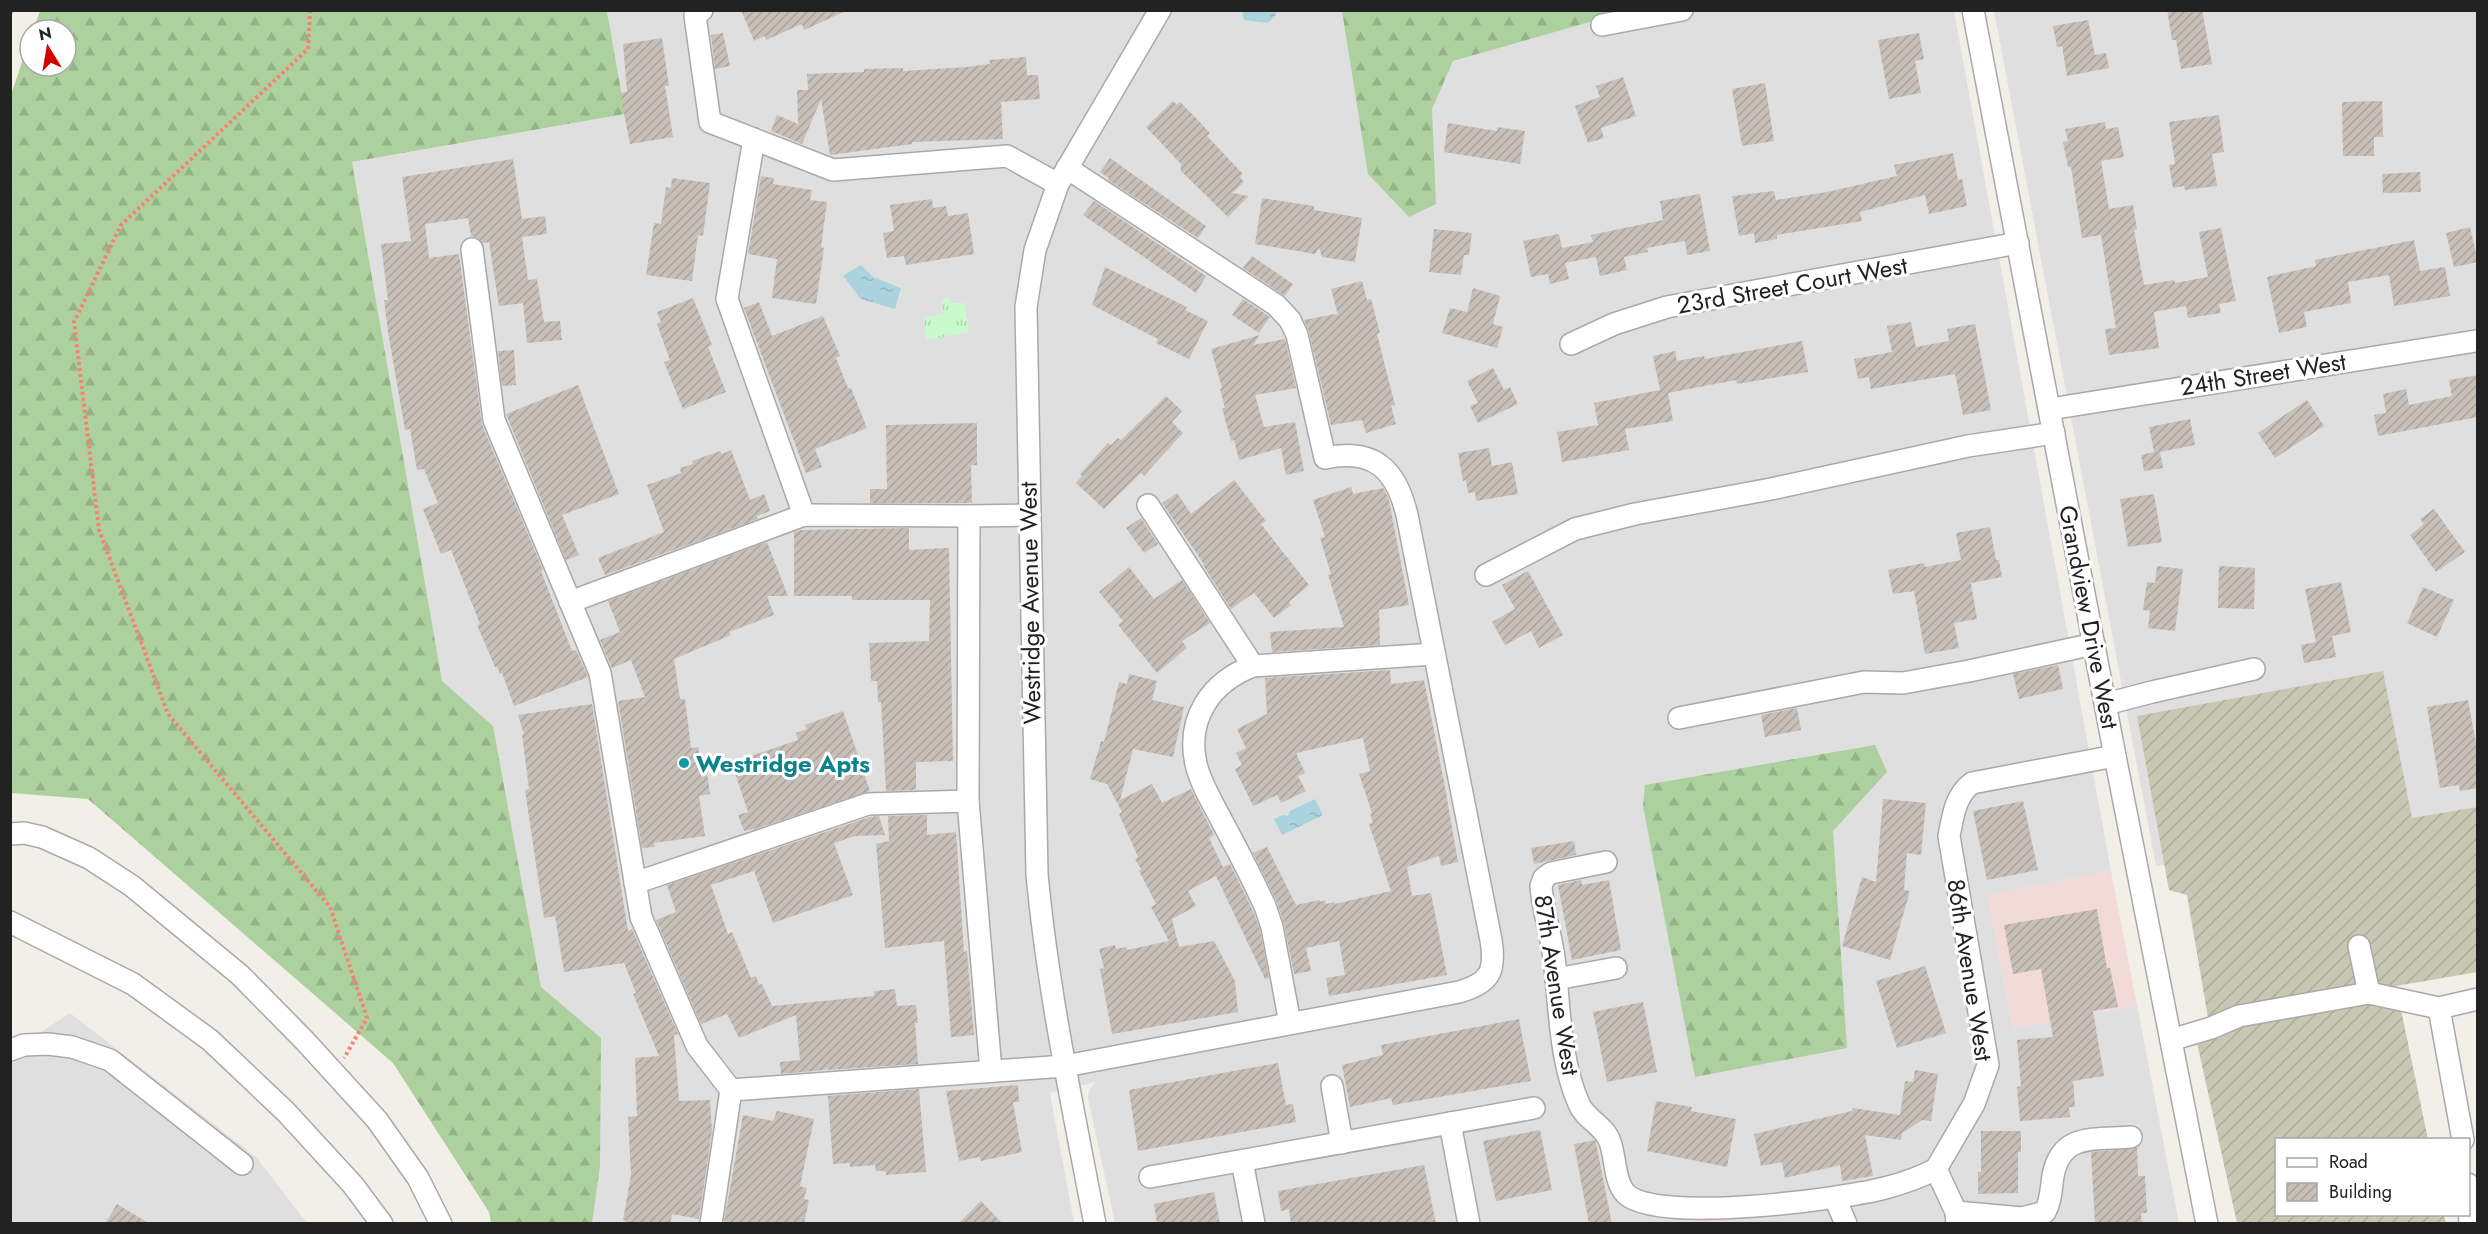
<svg xmlns="http://www.w3.org/2000/svg" width="2488" height="1234" font-family="Jost,sans-serif">
<style>
.residential{fill:#e0dfdf}
.commercial{fill:#f2dad9}
.construction{fill:url(#construction-furrows)}
.forest{fill:url(#forest-firs)}
.park{fill:url(#park-tufts)}
.water{fill:url(#water-ripples)}
.building{fill:url(#building-hatch)}
.lines{fill:none;stroke-linecap:round;stroke-linejoin:round}
.minor-casing{stroke:#a9a9a9;stroke-width:24}
.path{stroke:#fa8072;stroke-width:4;stroke-dasharray:3 3;stroke-linecap:butt}
.minor{stroke:#fff;stroke-width:21}
.rail{stroke:#707070;stroke-width:4.5;stroke-dasharray:12 12;stroke-linecap:butt}
.culture-dot{fill:#0f9aa8;stroke:#fff;stroke-width:2}
.labels{text-anchor:middle;dominant-baseline:central;stroke-width:6;stroke-linejoin:round;paint-order:stroke}
.street-label{font-size:24px;fill:#222;stroke:#fff}
.culture-label{font-size:24px;font-weight:bold;fill:#0d838f;stroke:#fff;text-anchor:start}
</style>
<defs>
<pattern id="construction-furrows" width="10" height="10" patternUnits="userSpaceOnUse" patternTransform="scale(1.5)"><rect width="10" height="10" fill="#c7c7b4"/><path d="M-1 1l2-2M0 10L10 0M9 11l2-2" fill="none" stroke="#abab9a"/></pattern>
<pattern id="forest-firs" width="22" height="20" patternUnits="userSpaceOnUse" patternTransform="scale(1.5)"><rect width="22" height="20" fill="#add19e"/><path d="M5 1l3.5 6h-7zM16 11l3.5 6h-7z" fill="#95b388"/></pattern>
<pattern id="park-tufts" width="24" height="20" patternUnits="userSpaceOnUse" patternTransform="scale(1.5)"><rect width="24" height="20" fill="#c8facc"/><path d="M3 7l-1-3M5 7V3M7 7l1-3M15 17l-1-3M17 17v-4M19 17l1-3" fill="none" stroke="#acd6af"/></pattern>
<pattern id="water-ripples" width="26" height="14" patternUnits="userSpaceOnUse" patternTransform="scale(1.5)"><rect width="26" height="14" fill="#aad3df"/><path d="M2 4q2-2 4 0t4 0M15 11q2-2 4 0t4 0" fill="none" stroke="#92b5bf"/></pattern>
<pattern id="building-hatch" width="6" height="6" patternUnits="userSpaceOnUse" patternTransform="scale(1.5)"><rect width="6" height="6" fill="#c7bfb8"/><path d="M-1 1l2-2M0 6l6-6M5 7l2-2" fill="none" stroke="#aba49e"/></pattern>
</defs>
<rect width="100%" height="100%" fill="#f2efe9"/>
<g class="residential">
<polygon points="607,11 1954,11 2111,871 1988,895 2013,1029 2137,1005 2179,1223 1730,1224 1727,1213 1673,1224 1115,1223 1088,1098 1089,1091 1095,1082 1050,1093 1074,1223 536,1223 352,162 625,114"/>
<polygon points="1994,11 2477,11 2477,807 2156,866"/>
<polygon points="70,1013 256,1157 307,1223 11,1224 11,1052"/>
</g>
<g class="commercial">
<polygon points="2111,871 2137,1005 2013,1029 1988,895"/>
<polygon points="1728,1213 1730,1223 1673,1224"/>
</g>
<polygon class="construction" points="2383,671 2412,818 2477,807 2477,972 2396,986 2428,1139 2276,1140 2276,1214 2444,1215 2446,1223 2237,1223 2193,1025 2208,1018 2187,895 2169,890 2137,716"/>
<g class="forest">
<polygon points="40,11 607,11 625,114 352,162 442,681 493,726 541,987 601,1038 600,1166 592,1223 491,1223 489,1212 393,1063 88,799 11,793 11,95 30,38 30,66 66,66 66,30 33,30"/>
<polygon points="1342,11 1628,11 1453,61 1432,109 1436,204 1409,217 1368,174"/>
<polygon points="1875,745 1887,772 1833,831 1847,1048 1695,1077 1643,806 1645,785"/>
</g>
<polygon class="park" points="949,298 951,303 964,303 969,332 927,340 923,318 944,314 941,299"/>
<g class="water">
<polygon points="1242,10 1276,11 1276,15 1268,23 1244,20"/>
<polygon points="861,265 873,277 901,288 895,309 861,299 843,276"/>
<polygon points="1315,799 1323,815 1282,835 1274,819 1283,815 1288,816 1290,811"/>
</g>
<g class="building">
<polygon points="741,10 848,10 804,30 802,24 766,40 765,36 754,41"/>
<polygon points="2167,10 2202,10 2212,64 2181,69 2176,40 2172,40"/>
<polygon points="2088,20 2095,55 2106,53 2109,68 2067,76 2062,46 2057,47 2053,26"/>
<polygon points="723,33 730,66 715,69 711,35"/>
<polygon points="1919,33 1924,59 1915,61 1921,93 1889,99 1878,40"/>
<polygon points="662,38 669,86 665,86 673,137 630,144 620,93 627,92 623,44"/>
<polygon points="1026,57 1027,75 1038,75 1040,99 1001,102 1003,139 912,142 912,144 830,155 821,99 802,144 771,131 777,115 798,124 797,90 808,90 807,74 864,72 864,69 903,68 903,71 967,67 990,64 989,60"/>
<polygon points="1623,77 1636,116 1601,128 1604,138 1588,143 1575,106 1600,97 1596,86"/>
<polygon points="1765,83 1774,141 1742,146 1732,89"/>
<polygon points="1173,101 1177,105 1180,102 1197,119 1210,133 1207,136 1243,174 1240,177 1244,182 1232,193 1249,196 1228,217 1181,171 1181,164 1146,127"/>
<polygon points="2382,101 2383,137 2374,137 2374,156 2343,156 2342,102"/>
<polygon points="2219,115 2224,152 2212,154 2217,186 2185,190 2184,186 2173,188 2169,165 2175,164 2169,122"/>
<polygon points="2105,122 2106,129 2118,127 2124,157 2101,161 2109,209 2133,205 2137,229 2134,230 2144,285 2174,280 2175,283 2208,277 2199,232 2221,228 2236,301 2219,304 2221,313 2188,318 2186,306 2154,312 2159,348 2109,355 2105,329 2116,328 2101,235 2082,238 2071,167 2068,167 2063,142 2068,141 2065,129"/>
<polygon points="1448,123 1497,131 1497,127 1525,131 1520,164 1444,152"/>
<polygon points="1953,153 1958,180 1962,179 1967,206 1929,214 1925,195 1860,212 1862,221 1777,235 1777,239 1755,243 1754,233 1739,236 1732,196 1774,191 1776,200 1827,192 1897,176 1894,165"/>
<polygon points="1110,158 1206,226 1198,238 1108,180 1109,178 1100,172"/>
<polygon points="513,159 522,219 545,216 547,234 522,237 528,280 537,279 544,322 560,321 562,340 527,343 523,303 499,306 489,242 483,243 477,238 471,236 468,218 425,224 429,258 459,254 482,425 543,570 541,571 572,651 576,650 588,677 514,706 502,673 500,674 497,667 495,667 477,625 480,624 451,550 441,554 423,509 438,503 424,469 417,470 410,429 405,430 388,332 384,300 388,300 381,244 411,241 402,177"/>
<polygon points="2420,172 2421,192 2383,193 2382,174"/>
<polygon points="761,176 774,178 773,184 812,190 810,200 827,202 821,247 824,248 816,304 772,298 777,259 748,254"/>
<polygon points="672,178 710,183 703,236 698,235 692,281 646,275 654,223 661,224 666,187 671,188"/>
<polygon points="1700,194 1710,251 1687,255 1685,241 1647,248 1648,252 1624,257 1627,270 1600,276 1596,257 1565,263 1569,279 1550,284 1548,274 1531,277 1523,241 1559,234 1562,248 1593,242 1591,235 1663,220 1660,201"/>
<polygon points="1262,198 1314,206 1314,210 1362,218 1355,262 1322,257 1319,248 1315,254 1255,244"/>
<polygon points="932,199 933,208 946,206 948,216 968,213 974,254 906,265 904,256 887,258 883,233 894,231 890,205"/>
<polygon points="1094,201 1206,276 1196,293 1083,215"/>
<polygon points="2470,227 2478,262 2454,267 2446,233"/>
<polygon points="1434,229 1472,233 1469,255 1464,255 1461,275 1429,272"/>
<polygon points="2414,240 2420,271 2445,267 2450,296 2394,306 2389,275 2348,282 2351,303 2304,312 2307,327 2279,333 2267,277 2316,266 2315,260"/>
<polygon points="1252,256 1293,284 1285,296 1243,268"/>
<polygon points="1105,267 1187,307 1185,310 1208,321 1189,359 1156,343 1158,339 1092,305"/>
<polygon points="1362,281 1367,300 1371,299 1380,333 1377,334 1395,405 1391,406 1396,424 1366,433 1362,420 1331,425 1309,332 1304,320 1335,314 1338,315 1331,289"/>
<polygon points="1473,288 1500,296 1493,324 1503,327 1497,348 1442,333 1450,308 1467,312"/>
<polygon points="693,298 712,345 708,347 726,392 683,409 664,362 670,360 657,324 661,322 657,312"/>
<polygon points="1243,299 1270,317 1259,333 1232,315"/>
<polygon points="759,302 772,336 823,316 840,356 836,358 848,388 851,388 867,428 815,449 822,467 806,473 744,308"/>
<polygon points="1911,322 1916,347 1949,341 1947,329 1975,324 1991,410 1963,415 1955,374 1871,389 1869,377 1858,379 1854,359 1892,352 1887,326"/>
<polygon points="1260,335 1253,345 1285,339 1296,388 1255,395 1264,427 1295,422 1304,471 1286,475 1281,448 1239,460 1234,440 1231,441 1222,408 1225,408 1220,389 1222,388 1211,349"/>
<polygon points="1802,341 1808,372 1737,384 1736,380 1668,393 1673,421 1625,429 1629,450 1562,462 1557,432 1598,425 1594,403 1660,390 1653,356 1675,351 1677,361 1704,356 1705,359"/>
<polygon points="514,350 516,385 502,386 498,351"/>
<polygon points="1493,368 1504,390 1510,387 1518,404 1478,423 1470,406 1478,403 1467,381"/>
<polygon points="2478,375 2478,417 2378,436 2374,415 2386,413 2383,394 2406,389 2409,405 2452,396 2449,380"/>
<polygon points="578,385 619,494 562,515 579,555 566,560 506,414"/>
<polygon points="1166,396 1182,411 1172,422 1183,433 1144,476 1141,473 1104,509 1076,483 1082,476 1080,474 1108,443 1111,445 1118,438 1121,440"/>
<polygon points="2307,400 2324,426 2275,458 2258,433"/>
<polygon points="2190,419 2195,445 2160,452 2163,468 2144,471 2141,455 2154,452 2149,427"/>
<polygon points="977,423 977,465 971,465 972,503 870,503 870,489 887,489 886,425"/>
<polygon points="1489,448 1492,466 1512,462 1518,494 1476,501 1475,492 1468,493 1466,480 1463,481 1458,453"/>
<polygon points="731,450 750,500 764,494 770,511 757,516 758,519 605,575 598,558 664,532 647,485 681,473 680,468 693,464 692,461 720,451 722,454"/>
<polygon points="1234,480 1266,521 1261,524 1309,585 1289,602 1291,605 1274,618 1254,593 1231,609 1203,565 1204,564 1162,503 1177,493 1191,514"/>
<polygon points="1351,487 1353,494 1383,488 1385,491 1389,500 1409,605 1379,610 1380,645 1272,652 1270,632 1344,627 1328,575 1331,574 1320,538 1325,537 1313,500"/>
<polygon points="2154,494 2162,542 2128,547 2120,499"/>
<polygon points="2434,509 2465,552 2436,572 2410,535 2424,524 2420,519"/>
<polygon points="1141,518 1158,544 1144,553 1126,528"/>
<polygon points="1990,527 1996,560 1999,560 2002,577 1971,583 1977,619 1954,623 1959,648 1925,654 1914,591 1893,594 1888,570 1924,563 1925,567 1961,560 1956,533"/>
<polygon points="909,528 909,550 949,548 953,761 916,762 916,790 886,791 881,702 878,702 877,681 871,681 869,643 929,641 930,600 852,600 852,596 794,596 794,532 801,530"/>
<polygon points="767,542 788,596 767,596 774,615 729,632 731,635 674,659 680,699 685,699 691,748 698,747 700,759 705,758 710,794 699,796 705,836 654,843 655,847 642,848 618,701 645,697 631,660 612,668 600,640 620,632 608,601"/>
<polygon points="2157,566 2183,569 2175,631 2148,628 2150,611 2143,610 2147,582 2155,583"/>
<polygon points="2219,566 2255,568 2254,609 2218,608"/>
<polygon points="1129,567 1154,599 1182,580 1210,623 1182,641 1187,648 1157,673 1118,625 1123,621 1099,592"/>
<polygon points="1528,571 1563,635 1539,648 1531,631 1505,645 1492,622 1515,609 1502,585"/>
<polygon points="2341,582 2351,632 2332,636 2336,657 2304,663 2301,645 2316,642 2305,589"/>
<polygon points="2423,587 2454,600 2437,637 2407,623"/>
<polygon points="2058,665 2063,689 2019,699 2013,674"/>
<polygon points="1390,670 1391,684 1424,680 1445,787 1458,862 1441,866 1439,856 1407,867 1412,896 1431,893 1447,975 1329,996 1326,978 1345,975 1339,941 1306,948 1311,971 1294,974 1284,924 1277,902 1253,853 1267,847 1296,905 1320,900 1320,902 1325,900 1326,904 1335,902 1335,904 1391,891 1369,824 1373,823 1370,814 1372,813 1359,774 1370,771 1363,738 1296,753 1305,773 1298,776 1306,791 1281,803 1277,795 1253,806 1235,769 1242,765 1236,753 1246,748 1237,729 1267,714 1265,678"/>
<polygon points="1129,674 1157,681 1152,700 1184,707 1173,757 1133,749 1120,800 1152,784 1162,803 1191,789 1214,835 1209,838 1223,867 1230,864 1253,911 1260,930 1269,978 1265,979 1216,876 1188,891 1196,906 1172,919 1179,947 1214,941 1235,981 1238,1012 1112,1034 1100,969 1104,968 1099,949 1115,945 1116,949 1126,947 1127,950 1169,941 1151,907 1156,904 1139,871 1141,869 1135,859 1138,857 1119,814 1122,812 1107,784 1090,779 1101,741 1104,742 1119,682 1127,684"/>
<polygon points="2468,700 2478,755 2478,788 2460,791 2459,785 2440,788 2427,707"/>
<polygon points="592,704 628,931 632,929 678,1034 674,1035 679,1101 710,1100 712,1131 699,1219 672,1214 670,1224 625,1224 626,1221 623,1220 631,1175 628,1117 637,1116 635,1058 659,1056 633,994 636,993 624,963 564,972 555,916 544,918 525,790 529,789 522,734 524,734 518,715"/>
<polygon points="1797,708 1801,730 1765,737 1761,715"/>
<polygon points="843,711 870,791 755,829 744,831 738,815 748,812 733,767 753,761 751,756 798,740 796,733 807,729 805,725"/>
<polygon points="1883,799 1926,803 1921,855 1907,853 1904,890 1910,891 1890,960 1842,946 1862,877 1876,882"/>
<polygon points="2023,801 2038,870 1987,880 1973,811"/>
<polygon points="927,815 927,835 956,832 964,952 967,951 974,1035 951,1037 944,941 885,948 876,844 889,841 888,816"/>
<polygon points="879,816 885,835 855,836 834,843 853,895 773,923 754,871 711,885 728,934 732,932 751,978 756,976 759,985 762,984 772,1006 874,996 874,991 895,989 897,1006 916,1005 918,1023 915,1023 918,1064 827,1070 826,1067 825,1070 781,1074 780,1062 800,1060 796,1015 739,1038 727,1014 701,1024 656,920 676,912 667,885 870,817"/>
<polygon points="1574,841 1576,855 1534,864 1531,848"/>
<polygon points="1581,880 1582,885 1609,880 1621,950 1572,960 1558,885"/>
<polygon points="2097,909 2107,968 2110,968 2118,1007 2093,1011 2104,1076 2073,1081 2075,1107 2069,1107 2070,1117 2020,1121 2017,1087 2021,1086 2017,1040 2053,1037 2041,969 2013,974 2004,925"/>
<polygon points="1925,966 1946,1033 1897,1048 1876,981"/>
<polygon points="1643,1002 1657,1072 1607,1082 1593,1012"/>
<polygon points="1519,1019 1531,1081 1393,1105 1391,1098 1350,1107 1342,1065 1383,1055 1381,1045"/>
<polygon points="1278,1063 1286,1105 1293,1104 1296,1122 1138,1151 1129,1090"/>
<polygon points="1915,1070 1938,1074 1931,1121 1922,1120 1902,1133 1901,1140 1865,1135 1873,1176 1842,1181 1840,1165 1785,1178 1782,1162 1761,1166 1754,1134 1852,1111 1853,1108 1900,1115 1905,1081 1913,1082"/>
<polygon points="1018,1085 1019,1102 1013,1102 1022,1152 981,1161 980,1157 959,1161 946,1091"/>
<polygon points="919,1089 926,1172 886,1175 886,1171 876,1171 875,1165 850,1167 850,1163 833,1164 828,1096"/>
<polygon points="1656,1101 1692,1107 1691,1111 1736,1119 1727,1167 1647,1151"/>
<polygon points="777,1111 814,1119 800,1186 807,1188 804,1199 809,1200 804,1224 724,1222 743,1115 773,1121"/>
<polygon points="1540,1130 1552,1190 1496,1201 1483,1141"/>
<polygon points="1981,1131 2021,1131 2021,1152 2018,1152 2018,1193 1978,1194 1978,1172 1981,1172"/>
<polygon points="1595,1140 1596,1143 1612,1224 1589,1224 1574,1144"/>
<polygon points="2137,1148 2138,1176 2145,1176 2147,1213 2141,1213 2142,1224 2095,1224 2091,1152"/>
<polygon points="1424,1165 1436,1224 1291,1224 1289,1209 1281,1211 1278,1191"/>
<polygon points="1214,1192 1220,1224 1157,1224 1154,1204"/>
<polygon points="981,1201 1003,1224 958,1224"/>
<polygon points="117,1204 150,1224 105,1224"/>
</g>
<g class="lines">
<g class="minor-casing">
<g id="minor">
<polyline points="702,10 695,16 710,122 833,170 1007,156 1058,184"/>
<polyline points="1973,10 2115,756 2207,1224"/>
<polyline points="1602,25 1682,10"/>
<polyline points="754,139 727,299 804,515"/>
<polyline points="472,249 494,420 600,673 641,917 697,1046 731,1090 711,1224"/>
<polyline points="1571,344 1614,324 1667,307 2018,243"/>
<polyline points="2050,409 2476,341"/>
<polyline points="1148,505 1253,666"/>
<polyline points="969,516 1029,515"/>
<polyline points="1486,575 1575,529 1635,514 1771,489 1968,446 2054,433"/>
<polyline points="570,602 804,515 969,516 968,801 991,1071"/>
<polyline points="2106,704 2152,692 2254,669"/>
<polyline points="1679,718 1864,682 1903,683 1969,671 2094,644"/>
<polyline points="10,834 24,833 42,837 89,858 132,886 240,975 305,1041 377,1120 418,1178 441,1224"/>
<path d="M1606 862 1551 873 1544 878 1541 886C1543 913 1553 940 1555 967 1560 1013 1560 1060 1579 1104 1585 1119 1605 1126 1610 1142 1616 1158 1614 1182 1626 1194 1657 1224 1842 1199 1885 1188 1904 1183 1919 1178 1936 1169"/>
<polyline points="635,883 868,804 968,801"/>
<polyline points="10,922 133,984 210,1040 286,1112 353,1185 382,1224"/>
<polyline points="2359,946 2369,993"/>
<polyline points="1556,979 1616,968"/>
<polyline points="2439,1008 2463,1140"/>
<path d="M1290 1023 1272 927 1265 906C1252 878 1238 851 1223 823 1214 805 1201 785 1196 764 1186 718 1211 682 1253 666L1434 654"/>
<polyline points="2171,1040 2211,1028 2239,1016 2369,993 2439,1008 2478,999"/>
<polyline points="10,1050 24,1045 48,1044 72,1047 110,1060 242,1164"/>
<polyline points="1332,1086 1342,1143"/>
<path d="M731 1090 1065 1066 1459 992C1490 983 1496 972 1491 940L1407 515C1396 469 1374 448 1325 458L1297 335 1290 320 1276 305 1067 168"/>
<polyline points="1450,1123 1469,1224"/>
<polyline points="1242,1161 1254,1224"/>
<path d="M1936 1169 1974 1104 1988 1065 1949 836C1953 816 1955 796 1972 783L2115 756"/>
<polyline points="1936,1169 1956,1212 1957,1224"/>
<polyline points="1150,1177 1534,1108"/>
<polyline points="2468,1184 2470,1224"/>
<polyline points="1835,1198 1846,1224"/>
<path d="M1956 1212 2022 1218 2045 1212C2051 1201 2051 1189 2053 1176 2061 1132 2095 1140 2131 1137"/>
<path d="M1095 1224C1073 1108 1048 992 1037 874L1026 307 1035 250 1058 184 1160 10"/>
</g>
</g>
<polyline class="path" points="310,10 308,49 121,225 74,322 99,530 168,714 330,907 367,1018 344,1058"/>
<use href="#minor" class="minor"/>
<polyline class="rail" points="10,13 11,10"/>
</g>
<circle class="culture-dot" cx="684" cy="763" r="6"/>
<g class="labels">
<g class="street-label">
<text transform="translate(1792 285) rotate(-10)">23rd Street Court West</text>
<text transform="translate(2263 374) rotate(-9)">24th Street West</text>
<text transform="translate(1030 603) rotate(-91)">Westridge Avenue West</text>
<text transform="translate(2089 617) rotate(79)">Grandview Drive West</text>
<text transform="translate(1970 970) rotate(81)">86th Avenue West</text>
<text transform="translate(1557 985) rotate(81)">87th Avenue West</text>
</g>
<g class="culture-label">
<text x="696" y="763">Westridge Apts</text>
</g>
</g>
<rect width="2488" height="1234" fill="none" stroke="#222222" stroke-width="24"/>
<rect x="2275" y="1138" width="195" height="78" fill="#ffffff" stroke="#a7a7a7" stroke-width="1.5"/>
<rect x="2287" y="1158" width="30" height="9" fill="#ffffff" stroke="#a7a7a7" stroke-width="1.5"/>
<text x="2329" y="1168" font-size="18" fill="#222222">Road</text>
<rect x="2287" y="1183" width="30" height="18" fill="url(#building-hatch)" stroke="#a7a7a7" stroke-width="1.5"/>
<text x="2329" y="1198" font-size="18" fill="#222222">Building</text>
<g transform="translate(48 48) rotate(349)"><circle r="28" fill="#ffffff" stroke="#a7a7a7" stroke-width="1.5"/>
<path d="M0-4.5L10 22L0 15L-10 22Z" fill="#d40000"/>
<text y="-9" font-size="16" font-weight="bold" text-anchor="middle" fill="#222222">N</text>
</g>
</svg>
